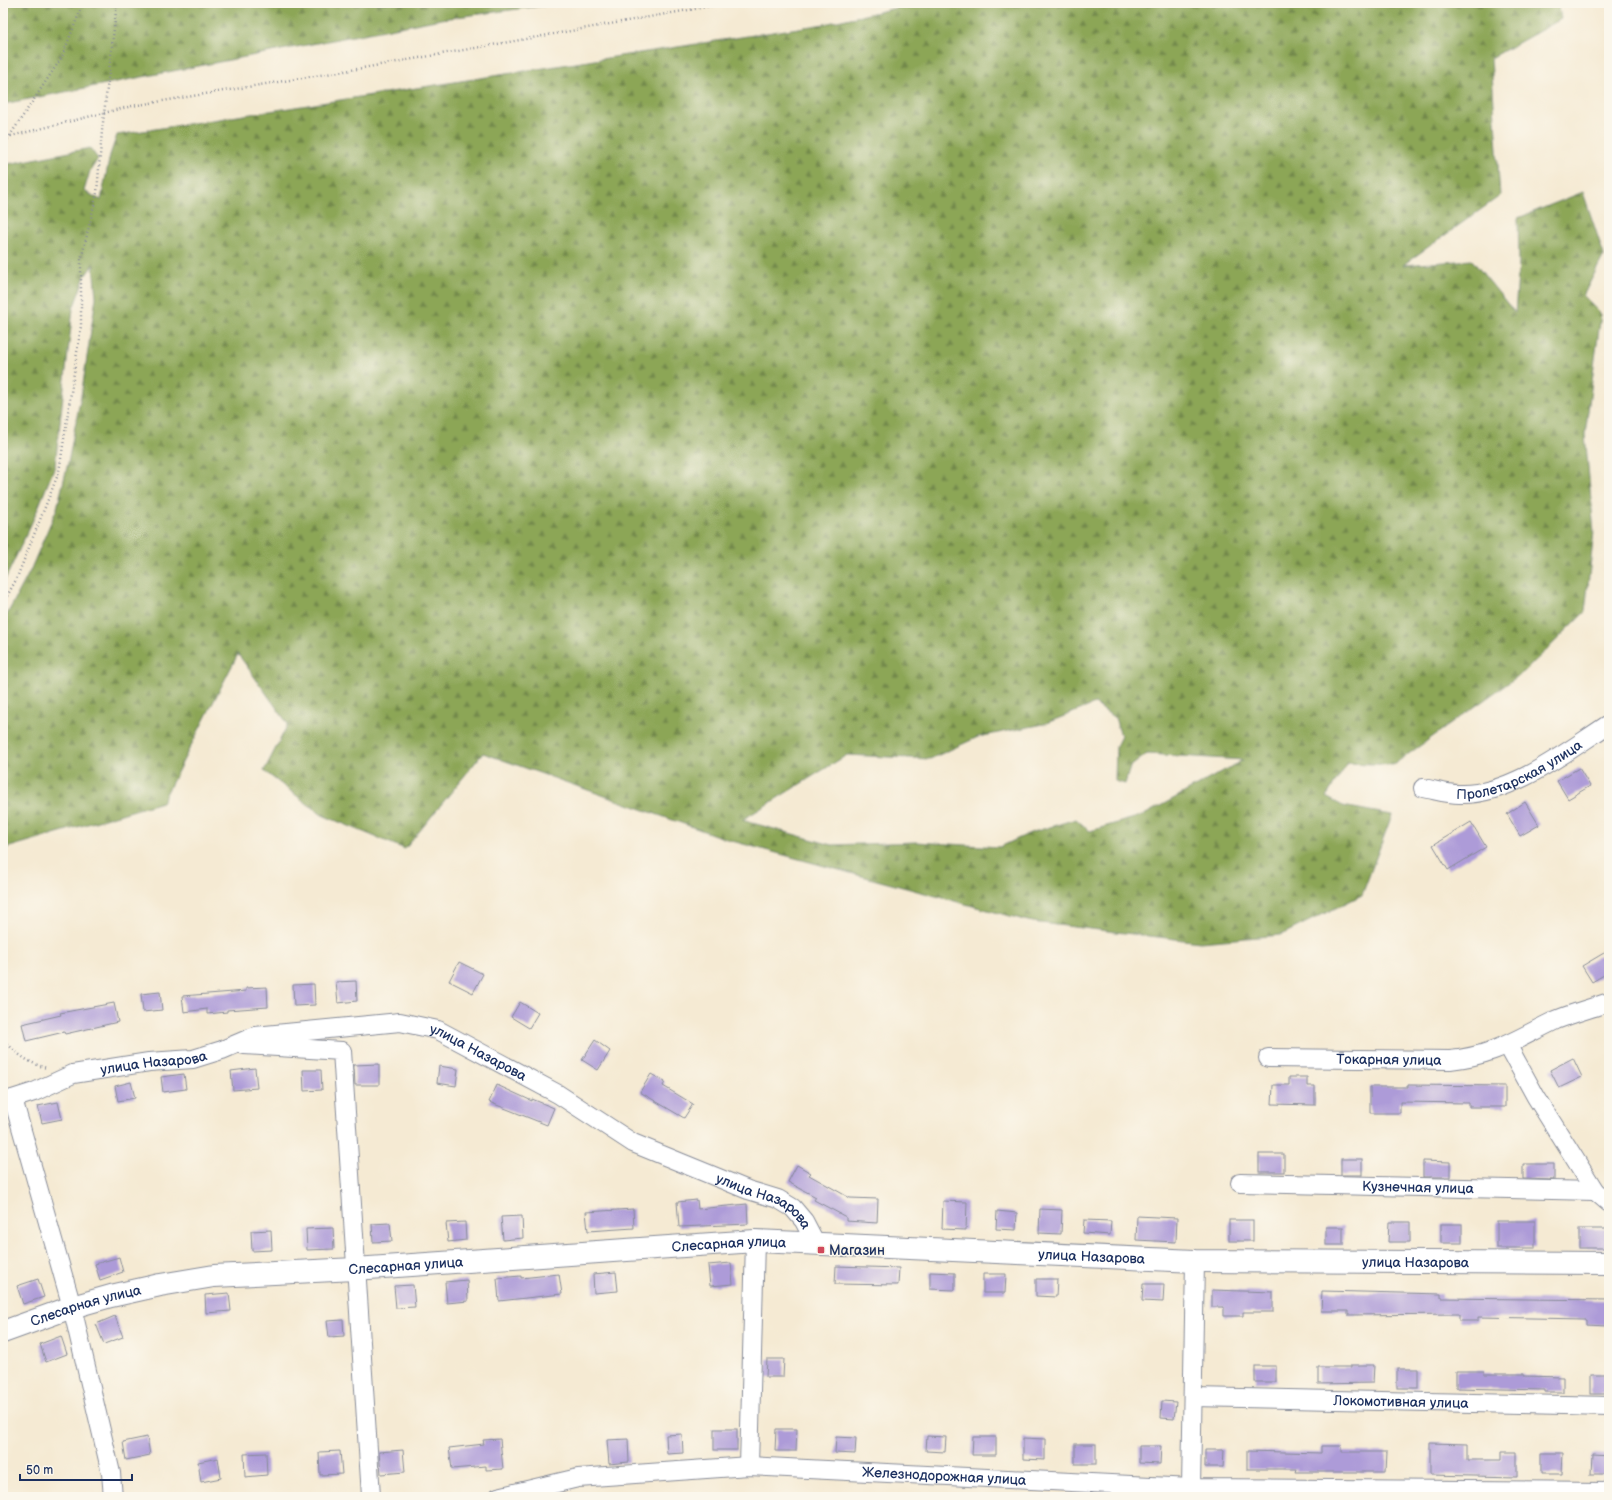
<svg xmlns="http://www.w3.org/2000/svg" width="1612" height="1500" font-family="'Balsamiq Sans',sans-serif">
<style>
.forest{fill:url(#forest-firs);stroke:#546a5a;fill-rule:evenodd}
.building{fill:#ad9bd8}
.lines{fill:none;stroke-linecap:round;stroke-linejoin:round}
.street-casing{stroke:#888c98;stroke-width:20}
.secondary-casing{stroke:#888c98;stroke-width:24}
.path{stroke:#888c98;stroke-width:2.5;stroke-dasharray:1 3;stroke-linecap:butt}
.street{stroke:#fff;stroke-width:18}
.secondary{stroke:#fff;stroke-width:22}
.poi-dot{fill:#d1495b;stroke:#fbf7ec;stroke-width:1.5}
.labels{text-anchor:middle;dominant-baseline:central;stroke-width:3;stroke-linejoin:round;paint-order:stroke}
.street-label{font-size:14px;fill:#1b2f5e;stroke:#fbf7ec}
.poi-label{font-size:14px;fill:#1b2f5e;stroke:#fbf7ec;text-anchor:start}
</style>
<defs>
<pattern id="forest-firs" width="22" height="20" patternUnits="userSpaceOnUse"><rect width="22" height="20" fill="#8ca657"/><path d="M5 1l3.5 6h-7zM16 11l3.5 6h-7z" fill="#72884b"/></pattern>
</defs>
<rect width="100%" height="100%" fill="#fbf7ec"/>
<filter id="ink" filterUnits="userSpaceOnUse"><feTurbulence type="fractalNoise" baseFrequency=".025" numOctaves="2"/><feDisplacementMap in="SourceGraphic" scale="8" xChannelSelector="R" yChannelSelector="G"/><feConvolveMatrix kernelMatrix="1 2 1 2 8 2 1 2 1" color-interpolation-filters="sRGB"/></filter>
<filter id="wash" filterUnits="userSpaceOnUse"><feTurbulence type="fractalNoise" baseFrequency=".012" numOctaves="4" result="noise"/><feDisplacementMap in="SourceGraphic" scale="16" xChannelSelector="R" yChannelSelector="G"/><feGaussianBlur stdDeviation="0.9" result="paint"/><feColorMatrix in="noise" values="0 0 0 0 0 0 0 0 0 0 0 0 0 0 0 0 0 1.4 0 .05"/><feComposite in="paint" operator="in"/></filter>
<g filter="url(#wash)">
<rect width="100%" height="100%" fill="#f5ead3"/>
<g class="forest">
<polygon points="3,3 565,3 441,19 3,104"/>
<path d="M918 3H1558L1561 19 1491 58 1500 196 1403 265 1472 260 1515 313 1519 262 1518 218 1583 192 1604 255 1583 296 1601 314 1585 434 1594 532 1585 612 1525 671 1393 765 1348 763 1326 797 1343 806 1392 815 1362 895 1281 935 1200 942 1032 922 732 841 483 753 405 849 322 815 264 771 288 724 238 654 162 802 3 849V622L30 571 57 508 68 463 82 390 96 297 93 265 85 276 73 309 55 466 34 518 3 584V165L90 148 98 159 90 171 84 191 101 200 110 155 117 135 824 24ZM1095 704 1115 718 1121 736 1116 746 1115 781 1125 784 1130 767 1147 754 1243 760 1144 815 1090 831 1076 819 1030 833 1000 847 916 842 832 845 742 820 847 755 930 759 978 737 1044 724Z"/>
</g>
<g id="blocks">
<g class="building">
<polygon points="1579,768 1590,786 1568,799 1557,781"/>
<polygon points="1525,802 1539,825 1520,836 1507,814"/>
<polygon points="1471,822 1486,847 1448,870 1433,845"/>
<polygon points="1609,950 1609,972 1592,982 1582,966"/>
<polygon points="459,962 483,974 473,993 449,981"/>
<polygon points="356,981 357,1001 338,1003 336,982"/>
<polygon points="314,984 315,1005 294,1006 293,985"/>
<polygon points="267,987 268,1007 227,1010 227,1012 207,1014 207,1009 184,1012 182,996 246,991 246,988"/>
<polygon points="160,992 162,1010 143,1012 141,994"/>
<polygon points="520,1002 538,1013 529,1028 511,1017"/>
<polygon points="114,1003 118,1022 65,1034 64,1032 26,1041 22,1024 61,1015 60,1013"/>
<polygon points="595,1040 610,1051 598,1070 582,1060"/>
<polygon points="1573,1058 1582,1077 1559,1088 1550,1070"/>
<polygon points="379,1064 379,1085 355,1085 354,1065"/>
<polygon points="439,1066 458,1069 456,1086 437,1083"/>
<polygon points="255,1068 257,1088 233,1090 231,1071"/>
<polygon points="303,1070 321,1070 322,1090 304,1091"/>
<polygon points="184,1074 186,1089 163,1092 161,1077"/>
<polygon points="651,1074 665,1082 663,1086 693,1104 684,1118 640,1092"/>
<polygon points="1289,1077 1307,1077 1307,1086 1315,1086 1315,1105 1272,1104 1273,1085 1289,1085"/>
<polygon points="131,1082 135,1098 118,1101 115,1086"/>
<polygon points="497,1085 532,1101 532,1099 554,1108 547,1125 489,1102"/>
<polygon points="1408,1085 1505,1086 1505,1107 1469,1107 1469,1103 1400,1102 1400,1113 1370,1113 1370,1087 1408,1087"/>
<polygon points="58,1102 62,1119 42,1123 38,1106"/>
<rect x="1259" y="1154" width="25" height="18"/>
<rect x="1341" y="1159" width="21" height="16"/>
<polygon points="1423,1161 1450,1162 1450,1177 1423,1177"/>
<polygon points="1523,1164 1554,1164 1554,1180 1523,1179"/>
<polygon points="797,1165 811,1173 809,1175 850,1198 878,1199 877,1223 846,1221 846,1217 814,1200 816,1197 788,1182"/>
<polygon points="697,1200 698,1209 747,1204 748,1224 679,1227 677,1202"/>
<polygon points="943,1201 967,1202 966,1230 942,1229"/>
<polygon points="633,1209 634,1228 588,1231 586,1212"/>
<polygon points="1040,1209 1062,1210 1061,1234 1039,1233"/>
<polygon points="997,1211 1017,1213 1016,1230 996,1229"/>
<polygon points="522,1216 523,1238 503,1240 501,1217"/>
<polygon points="1137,1216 1177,1218 1176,1242 1136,1240"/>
<polygon points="1084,1220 1111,1221 1110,1235 1083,1233"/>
<rect x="1229" y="1220" width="24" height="21"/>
<rect x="1497" y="1221" width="38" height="27"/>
<polygon points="465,1222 466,1240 448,1242 446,1223"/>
<polygon points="1389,1222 1410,1222 1410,1242 1388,1242"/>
<polygon points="390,1223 392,1241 373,1242 372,1224"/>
<rect x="1441" y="1224" width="21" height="19"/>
<rect x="1326" y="1227" width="17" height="18"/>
<polygon points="333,1228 334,1249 307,1250 306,1229"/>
<rect x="1579" y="1229" width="28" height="19"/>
<polygon points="271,1230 272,1250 252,1251 251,1231"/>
<polygon points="119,1257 123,1272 100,1280 95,1264"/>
<polygon points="731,1263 733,1284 710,1286 708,1265"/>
<polygon points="836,1266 899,1268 898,1285 835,1284"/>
<polygon points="616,1272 618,1291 594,1293 593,1274"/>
<polygon points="930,1272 955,1273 955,1290 930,1289"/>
<polygon points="559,1274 562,1294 499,1301 497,1278 521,1276 521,1278"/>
<polygon points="983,1274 1006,1274 1005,1293 983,1293"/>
<polygon points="38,1279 44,1297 23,1304 17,1286"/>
<polygon points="1036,1279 1057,1279 1056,1297 1036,1296"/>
<polygon points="467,1280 468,1301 447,1303 445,1282"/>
<polygon points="1143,1284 1164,1284 1163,1302 1142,1301"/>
<polygon points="413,1285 415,1307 396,1308 394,1286"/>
<polygon points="1212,1290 1273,1292 1273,1312 1243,1312 1243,1316 1224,1316 1224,1307 1212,1307"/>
<polygon points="1322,1291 1441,1294 1441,1298 1609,1300 1609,1325 1585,1324 1585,1319 1478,1317 1478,1321 1459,1321 1459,1314 1348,1315 1348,1311 1321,1311"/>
<polygon points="229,1293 231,1311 206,1313 205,1295"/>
<polygon points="115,1316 123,1337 104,1344 96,1324"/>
<polygon points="343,1320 344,1336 329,1337 327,1321"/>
<polygon points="61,1336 67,1354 46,1362 40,1344"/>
<polygon points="767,1359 784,1359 783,1377 766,1377"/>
<polygon points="1351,1365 1374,1365 1373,1383 1318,1384 1318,1367 1351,1367"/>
<rect x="1255" y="1366" width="21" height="16"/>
<rect x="1397" y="1369" width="21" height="19"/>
<polygon points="1456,1371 1484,1371 1484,1374 1524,1374 1524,1376 1563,1377 1563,1392 1545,1392 1545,1390 1456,1388"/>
<rect x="1591" y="1374" width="18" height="20"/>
<polygon points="1162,1401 1176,1402 1174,1419 1161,1418"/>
<rect x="714" y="1429" width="23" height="21"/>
<polygon points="776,1429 797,1429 796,1451 775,1451"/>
<polygon points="682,1434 683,1453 667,1454 666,1435"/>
<polygon points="927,1436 946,1437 945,1452 926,1451"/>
<polygon points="147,1437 150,1455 126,1460 123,1442"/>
<polygon points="836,1437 856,1438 855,1454 835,1453"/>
<polygon points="973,1437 996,1437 996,1455 972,1455"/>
<polygon points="1023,1438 1045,1439 1045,1460 1023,1459"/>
<polygon points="500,1439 503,1469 486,1470 486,1466 452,1469 449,1448 484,1444 483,1440"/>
<polygon points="628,1439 629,1462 609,1464 607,1440"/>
<polygon points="1430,1443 1467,1444 1467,1460 1501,1460 1501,1453 1517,1453 1517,1477 1430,1475"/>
<rect x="1075" y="1444" width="21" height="20"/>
<polygon points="1139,1446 1161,1446 1160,1464 1139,1463"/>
<polygon points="1321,1446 1342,1446 1342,1452 1387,1452 1386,1472 1296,1472 1297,1469 1247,1469 1247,1451 1321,1453"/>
<polygon points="403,1450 405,1472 381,1474 379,1452"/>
<polygon points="1205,1450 1224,1450 1223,1467 1205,1467"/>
<polygon points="340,1451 342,1474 320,1475 319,1452"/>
<polygon points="266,1453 267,1475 245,1477 244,1454"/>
<polygon points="1541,1453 1563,1453 1562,1474 1541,1474"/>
<polygon points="1592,1454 1609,1455 1609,1474 1591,1474"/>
<polygon points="218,1458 221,1478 201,1482 198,1462"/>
</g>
</g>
</g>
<g filter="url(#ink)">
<use href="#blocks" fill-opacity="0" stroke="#888c98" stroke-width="1"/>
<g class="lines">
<g class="street-casing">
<g id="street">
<path id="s1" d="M1423 788C1435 790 1447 794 1459 794 1511 796 1567 751 1609 724"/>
<polyline points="244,1045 342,1051 371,1496"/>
<polyline points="1508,1046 1536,1097 1595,1191 1609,1203"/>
<path id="s2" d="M1268 1058 1450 1060C1496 1055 1516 1039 1556 1020 1573 1013 1592 1008 1609 1002"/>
<polyline points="13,1099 72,1307 111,1473 113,1497"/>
<path id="s3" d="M3 1102 34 1092 73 1074 149 1062 193 1059 222 1050 255 1036 400 1022 438 1030 558 1094 633 1143 748 1190 778 1199 793 1208 804 1221 816 1244"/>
<path id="s4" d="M1240 1183 1595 1191"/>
<path id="s5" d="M1193 1397 1609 1406"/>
<polyline points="749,1466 755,1241"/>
<polyline points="1191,1488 1195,1261"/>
<path id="s6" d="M498 1497 578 1478 749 1466 1191 1488 1609 1491"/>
</g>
</g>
<g class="secondary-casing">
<g id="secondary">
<path id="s7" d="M3 1332 72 1307 111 1296 160 1285 214 1276 355 1269 755 1241 1195 1261 1609 1263"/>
</g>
</g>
<g class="path">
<polyline points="3,138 132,106 357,69 728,3"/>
<polyline points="3,146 62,57 83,3"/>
<polyline points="3,603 16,580 59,472 81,326 81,260 97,193 102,131 117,3"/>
<path d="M3 1037C12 1052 30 1064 47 1068"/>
</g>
<use href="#street" class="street"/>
<use href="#secondary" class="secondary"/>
</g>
</g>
<rect class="poi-dot" x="817" y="1246" width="8" height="8" rx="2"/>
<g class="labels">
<g class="street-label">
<text stroke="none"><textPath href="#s1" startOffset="102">Пролетарская улица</textPath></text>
<text stroke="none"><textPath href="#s3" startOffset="493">улица Назарова</textPath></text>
<text stroke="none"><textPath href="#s2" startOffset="121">Токарная улица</textPath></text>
<text stroke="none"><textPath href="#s3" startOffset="157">улица Назарова</textPath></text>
<text stroke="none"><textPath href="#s4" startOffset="178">Кузнечная улица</textPath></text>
<text stroke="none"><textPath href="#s3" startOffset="817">улица Назарова</textPath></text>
<text stroke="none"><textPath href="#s7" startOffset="735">Слесарная улица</textPath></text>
<text stroke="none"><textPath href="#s7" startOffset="1098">улица Назарова</textPath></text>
<text stroke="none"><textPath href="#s7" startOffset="1422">улица Назарова</textPath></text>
<text stroke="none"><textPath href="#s7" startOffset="411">Слесарная улица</textPath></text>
<text stroke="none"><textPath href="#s7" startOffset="87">Слесарная улица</textPath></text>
<text stroke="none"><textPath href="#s5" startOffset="208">Локомотивная улица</textPath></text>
<text stroke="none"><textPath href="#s6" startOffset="449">Железнодорожная улица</textPath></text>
</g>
<g class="poi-label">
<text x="829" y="1250">Магазин</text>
</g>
</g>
<rect width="1612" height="1500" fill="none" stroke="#fbf7ec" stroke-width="16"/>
<path d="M20 1474v6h112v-6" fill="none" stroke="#1b2f5e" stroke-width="2"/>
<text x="26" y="1474" font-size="12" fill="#1b2f5e" stroke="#fbf7ec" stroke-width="3" paint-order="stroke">50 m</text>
</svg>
